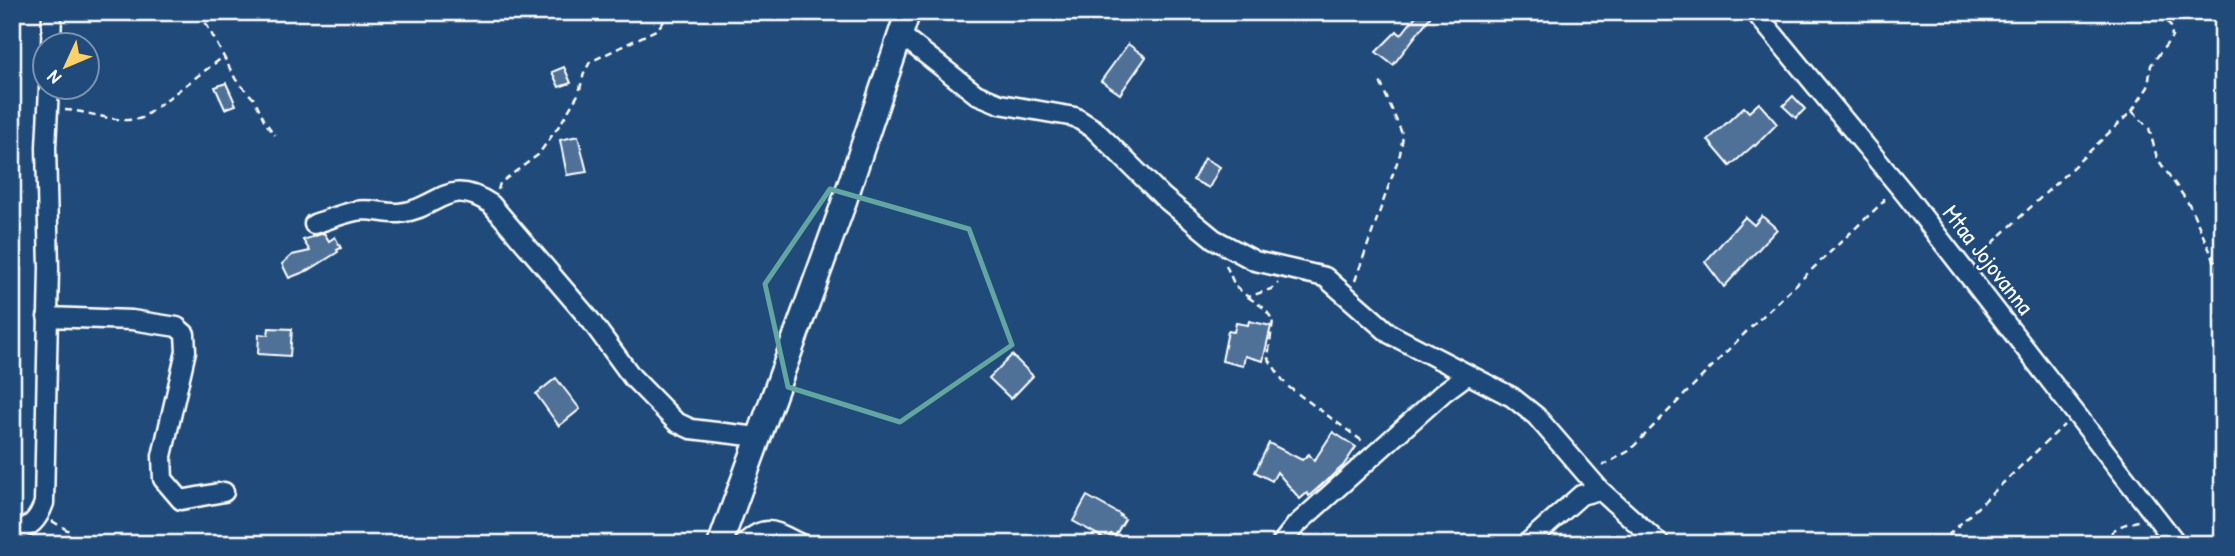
<svg xmlns="http://www.w3.org/2000/svg" width="2235" height="556" font-family="'Patrick Hand',sans-serif">
<style>
.building{fill:#507197;stroke:#fff;stroke-width:2}
.lines{fill:none;stroke-linecap:round;stroke-linejoin:round}
.minor-casing{stroke:#fff;stroke-width:23}
.major-casing{stroke:#fff;stroke-width:28}
.path{stroke:#fff;stroke-width:2.5;stroke-dasharray:7 5;stroke-linecap:butt}
.minor{stroke:#1f4a7a;stroke-width:18}
.major{stroke:#1f4a7a;stroke-width:23}
.marked{fill:none;stroke:#63a6a1;stroke-width:5;stroke-linejoin:round}
.labels{text-anchor:middle;stroke-width:5;stroke-linejoin:round;paint-order:stroke}
.street-label{font-size:24px;fill:#fff;stroke:#1f4a7a}
</style>
<rect width="100%" height="100%" fill="#1f4a7a"/>
<filter id="ink" filterUnits="userSpaceOnUse"><feTurbulence type="fractalNoise" baseFrequency=".0143" numOctaves="2"/><feDisplacementMap in="SourceGraphic" scale="14" xChannelSelector="R" yChannelSelector="G"/><feConvolveMatrix kernelMatrix="1 2 1 2 8 2 1 2 1" color-interpolation-filters="sRGB"/></filter>
<g filter="url(#ink)">
<path class="building" d="M1419,12H1434L1393,65L1376,52L1397,31L1401,35Z
M1128,44L1146,57L1120,94L1101,81Z
M564,67L571,83L559,87L552,72Z
M226,83L236,105L225,109L215,87Z
M1793,96L1805,109L1796,118L1783,106Z
M1759,103L1777,124L1755,146L1754,145L1730,166L1708,140L1744,107L1749,112Z
M578,136L587,172L567,175L560,140Z
M1204,158L1220,167L1209,188L1193,180Z
M1762,216L1777,229L1724,287L1705,262L1745,217L1754,225Z
M324,233L329,241L335,237L341,248L337,250L338,252L309,270L289,278L282,264L292,255L310,251L303,240Z
M1249,321L1271,326L1263,361L1245,356L1243,366L1222,361L1228,331L1234,332L1236,323L1248,325Z
M269,328L292,329L290,356L258,354L259,334L268,335Z
M1012,355L1033,376L1011,399L989,378Z
M556,378L580,409L559,426L536,394Z
M1333,432L1356,447L1343,466L1309,496L1307,493L1300,499L1277,472L1272,481L1255,472L1269,443L1302,460L1309,454L1314,461Z
M1087,496L1121,515L1120,516L1125,519L1115,536L1111,534L1107,540L1073,521Z"/>
<g class="lines">
<defs>
<path id="minor" d="M1755,12L1906,195L2177,544
M901,35L976,94L1000,104L1075,117L1094,129L1163,197L1214,239L1255,261L1325,277L1390,334L1512,397L1536,416L1600,490L1660,544
M51,46L52,12
M314,224C327,220 341,214 356,211C370,208 385,214 399,213C439,209 447,175 491,204L591,321L632,377L676,422L691,429L758,437
M47,317L132,320L177,327L185,334L186,351L162,456L163,479L181,500L224,492
M12,532C31,528 38,520 44,503L49,268L46,147L49,88
M744,544C767,521 776,533 801,544
M1281,544L1296,525L1444,392L1467,375
M1526,544L1581,495L1600,490"/>
<path id="major" d="M720,544L842,208L908,12"/>
</defs>
<use href="#minor" class="minor-casing"/>
<use href="#major" class="major-casing"/>
<path class="path" d="M200,12L236,80L255,100L265,122L275,135
M65,110C90,111 118,125 142,118L223,57
M2132,111L2149,128L2157,158L2189,204L2223,280
M498,190L500,183L538,155L561,123L579,93L584,73L590,62L656,30L673,12
M1975,260L2132,111L2148,87L2151,65L2172,37L2171,27L2162,12
M1226,265L1235,286L1248,297L1271,289L1278,283
M1355,281L1400,154L1403,136L1379,79
M1248,297L1264,308L1273,320L1268,358L1286,385L1365,443
M1602,466L1629,451L1746,332L1884,201V197
M52,521L74,534L80,544
M1939,544L2064,425
M2112,544L2109,537C2113,526 2127,524 2138,521"/>
<use href="#minor" class="minor"/>
<use href="#major" class="major"/>
</g>
</g>
<path class="marked" d="M830,189L969,229L1012,345L900,422L788,387L765,284Z"/>
<g class="labels">
<g class="street-label">
<text transform="translate(1988 260) rotate(52)" y="8">Mtaa Jojovanna</text>
</g>
</g>
<rect width="2235" height="556" fill="none" stroke="#1f4a7a" stroke-width="42"/>
<rect x="21" y="21" width="2193" height="514" fill="none" stroke="#fff" stroke-width="2.5" filter="url(#ink)"/>
<g transform="translate(66 66) rotate(226)"><circle r="33" fill="#1f4a7a" stroke="#7992af" stroke-width="2"/>
<path d="M0-5L12 26L0 18L-12 26Z" fill="#ffd166"/>
<text y="-10" font-size="19" font-weight="bold" text-anchor="middle" fill="#ffffff">N</text>
</g>
</svg>
